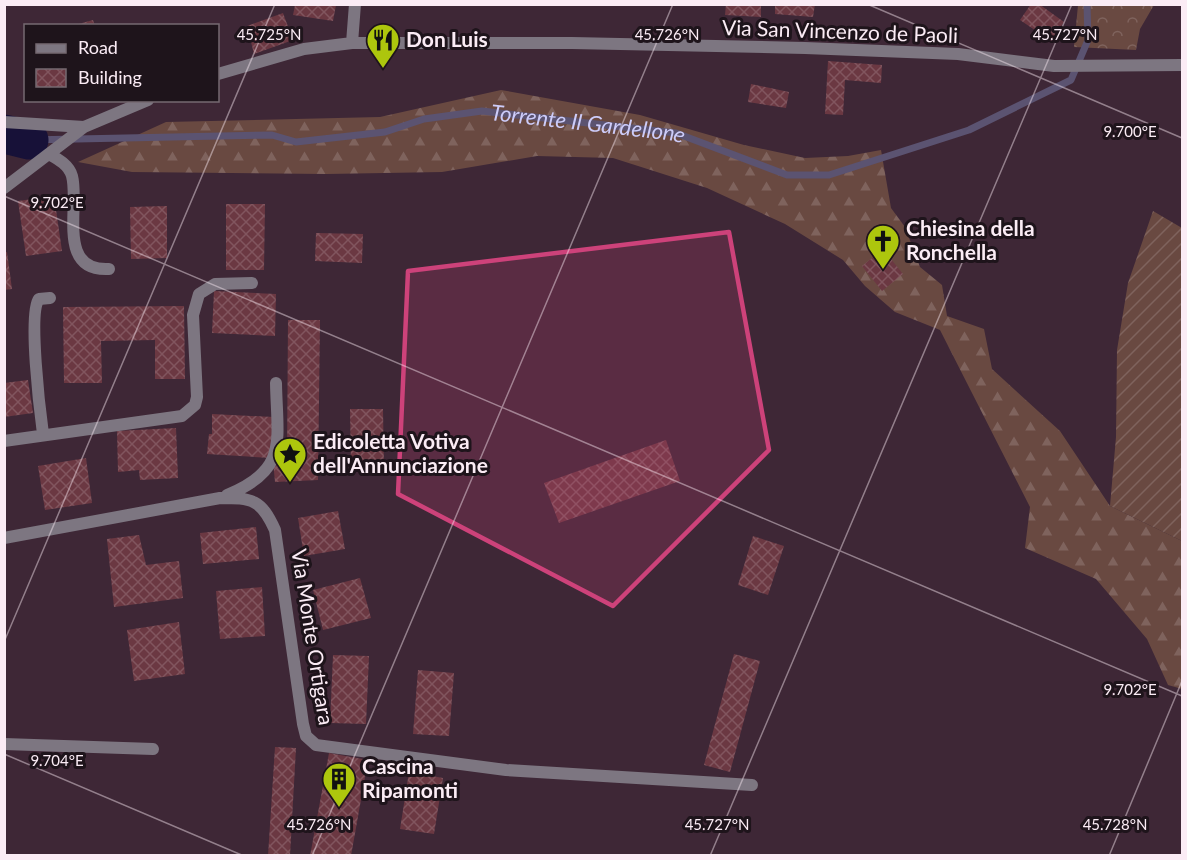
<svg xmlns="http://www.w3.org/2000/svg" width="1187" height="860" font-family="Lato,sans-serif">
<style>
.forest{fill:url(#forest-firs)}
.park{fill:url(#park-crowns)}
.garden{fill:url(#garden-furrows)}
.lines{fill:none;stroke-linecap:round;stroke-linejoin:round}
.stream{stroke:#5b5371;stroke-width:7}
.river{stroke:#171138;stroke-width:39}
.building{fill:url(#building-cross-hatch)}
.service{stroke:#7d7681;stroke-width:12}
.minor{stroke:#7d7681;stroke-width:12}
.marked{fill:#cd427a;fill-opacity:0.2;stroke:#cd427a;stroke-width:4.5;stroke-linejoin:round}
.ticks{fill:none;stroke:#fbecf5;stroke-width:1.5;stroke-opacity:0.45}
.labels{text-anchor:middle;stroke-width:6;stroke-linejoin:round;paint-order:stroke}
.street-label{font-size:21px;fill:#fbecf5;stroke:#1e141b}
.poi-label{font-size:21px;font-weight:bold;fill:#fbecf5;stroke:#1e141b;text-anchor:start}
.water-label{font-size:22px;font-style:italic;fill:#cdccf9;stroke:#1e141b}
.ticks-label{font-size:15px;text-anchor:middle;fill:#fbecf5;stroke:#1e141b;stroke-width:6;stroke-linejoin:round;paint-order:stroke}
</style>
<defs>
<pattern id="forest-firs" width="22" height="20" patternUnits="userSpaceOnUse" patternTransform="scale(1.5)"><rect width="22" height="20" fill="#694941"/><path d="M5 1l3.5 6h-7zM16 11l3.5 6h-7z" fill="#7f635d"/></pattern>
<pattern id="park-crowns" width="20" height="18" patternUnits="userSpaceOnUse" patternTransform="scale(1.5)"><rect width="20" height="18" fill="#694941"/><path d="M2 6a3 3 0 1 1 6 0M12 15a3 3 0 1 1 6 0" fill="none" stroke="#7f635d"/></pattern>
<pattern id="garden-furrows" width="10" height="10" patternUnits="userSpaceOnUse" patternTransform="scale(1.5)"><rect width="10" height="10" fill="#694941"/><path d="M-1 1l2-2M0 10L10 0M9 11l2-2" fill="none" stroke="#7f635d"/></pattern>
<pattern id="building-cross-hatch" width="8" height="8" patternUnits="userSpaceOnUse" patternTransform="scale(1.5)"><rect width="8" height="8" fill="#6b3842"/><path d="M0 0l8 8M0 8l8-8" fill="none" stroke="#81555e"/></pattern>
</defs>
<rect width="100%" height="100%" fill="#3e2736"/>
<path class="forest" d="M501,90L640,115L744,145L805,158L848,156L881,150L891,208L905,227L920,267L942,285L947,316L984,329L992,369L1060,431L1110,506L1182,541V689L1168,685L1147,639L1096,579L1025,548L1030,507L940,330L895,312L865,286L843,260L785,224L707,188L613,158L537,156L442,172L326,174L132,172L78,162L166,122L380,117Z"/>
<path class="park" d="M1078,5V4L1154,5L1140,29L1136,50L1074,47Z"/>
<path class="garden" d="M1153,211L1182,228V541L1110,506L1116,437L1117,350L1128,283Z"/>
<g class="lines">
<path class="stream" id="s1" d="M29,140L272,135L296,142L385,132L424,119L482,111L676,133L787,175H829L969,130L1071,80L1088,40L1087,4"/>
<path class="river" d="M4,134L29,140"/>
</g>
<path class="building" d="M726,4H761V17L725,15Z
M775,4H815L813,17L775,14Z
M1031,4H1039L1064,22L1051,41L1020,20Z
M295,5H336L333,21L293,15Z
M283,13L293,40L254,54L247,26Z
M93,20L95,26H75V25Z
M828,61L882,65L881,83L845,80L843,115L825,114Z
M751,84L789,92L786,108L748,102Z
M54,196L62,251L26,256L18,201Z
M226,204H265L264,270H226Z
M167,206V258L131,259L130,207Z
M316,233L363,234L362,263L315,261Z
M883,249L903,274L882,291L862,266Z
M7,252L12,289L4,290V253Z
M214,291L276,294L275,336L212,333Z
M184,306L185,379H155V340L101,341L102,383H64L63,307Z
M288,320H320L318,480L275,482L273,461H287Z
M28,380L33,413L4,417V383Z
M350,409H383L384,467L351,468Z
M212,414L274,417L270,458L207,454L209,434H212Z
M176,428L178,478L140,480L139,470L118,472L117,431Z
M666,440L680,481L559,523L544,483Z
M86,458L92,503L45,510L38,466Z
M338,511L345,549L304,556L298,518Z
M256,527L259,559L203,564L200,533Z
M139,535L146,565L179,561L183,598L114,607L107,539Z
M753,536L784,546L768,595L738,585Z
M360,578L371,618L323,630L313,590Z
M262,587L265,636L220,639L216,591Z
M179,622L185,674L134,681L127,630Z
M734,654L760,661L730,772L704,765Z
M333,655L369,656L366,724L330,723Z
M418,670L454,673L449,736L413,734Z
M275,747L296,748L290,856H268Z
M329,753L368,760L351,856H310Z
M409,772L443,778L434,834L400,829Z"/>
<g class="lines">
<path class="service" d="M4,744L153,749"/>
<path class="minor" d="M352,43L355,4
M218,74L304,49L352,43H572L805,48L958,54L1054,66L1182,65
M4,122L84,127
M49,154C58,159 69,165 72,176C80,206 56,272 109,269
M4,188L84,127L148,100
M43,434C40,412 28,312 39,299L50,298
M4,441L182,416L195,405L197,397L193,315L199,294L215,284L252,283
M227,495C289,470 277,441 276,383
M4,538L220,498C252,498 261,499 275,530L303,724L306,736L316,745L506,770L752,785"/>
</g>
<path class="marked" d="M729,232L769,450L613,606L398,494L408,271Z"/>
<path class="ticks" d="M867,4L1182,138M4,196L1182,696M4,642L275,4M4,754L244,856M312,856L673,4M710,856L1072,4M1109,856L1182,681"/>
<defs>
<symbol id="restaurant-pin" viewBox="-11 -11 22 30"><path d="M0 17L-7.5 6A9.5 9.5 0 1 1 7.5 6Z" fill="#adc60d" stroke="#1e141b"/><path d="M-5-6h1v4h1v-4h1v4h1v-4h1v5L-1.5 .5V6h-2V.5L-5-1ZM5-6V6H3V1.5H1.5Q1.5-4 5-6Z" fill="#111"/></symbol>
<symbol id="church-pin" viewBox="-11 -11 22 30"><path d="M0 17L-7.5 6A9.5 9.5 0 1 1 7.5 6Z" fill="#adc60d" stroke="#1e141b"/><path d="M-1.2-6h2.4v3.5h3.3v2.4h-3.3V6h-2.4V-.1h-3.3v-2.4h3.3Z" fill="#111"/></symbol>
<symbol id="sight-pin" viewBox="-11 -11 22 30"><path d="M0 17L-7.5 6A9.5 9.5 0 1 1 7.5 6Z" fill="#adc60d" stroke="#1e141b"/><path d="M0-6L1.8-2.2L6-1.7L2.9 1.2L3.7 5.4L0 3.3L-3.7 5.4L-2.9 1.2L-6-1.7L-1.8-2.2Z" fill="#111"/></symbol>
<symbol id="building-pin" viewBox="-11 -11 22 30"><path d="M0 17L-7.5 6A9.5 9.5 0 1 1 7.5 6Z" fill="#adc60d" stroke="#1e141b"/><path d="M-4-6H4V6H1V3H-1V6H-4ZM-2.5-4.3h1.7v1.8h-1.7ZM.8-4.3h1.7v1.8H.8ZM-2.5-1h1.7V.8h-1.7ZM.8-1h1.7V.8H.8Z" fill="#111"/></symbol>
</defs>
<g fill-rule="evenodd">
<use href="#restaurant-pin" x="364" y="21" width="38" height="52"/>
<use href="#church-pin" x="864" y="222" width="38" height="52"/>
<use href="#sight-pin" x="271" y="435" width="38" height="52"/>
<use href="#building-pin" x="320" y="760" width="38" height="52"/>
</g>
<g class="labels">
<g class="street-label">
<text transform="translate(840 32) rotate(2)" y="7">Via San Vincenzo de Paoli</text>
<text transform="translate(312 637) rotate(81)" y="7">Via Monte Ortigara</text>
</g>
<g class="poi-label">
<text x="406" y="47">Don Luis</text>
<text x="906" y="236">Chiesina della<tspan x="906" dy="24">Ronchella</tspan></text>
<text x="313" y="449">Edicoletta Votiva<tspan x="313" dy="24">dell'Annunciazione</tspan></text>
<text x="362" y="774">Cascina<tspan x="362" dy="24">Ripamonti</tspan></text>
</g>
<g class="water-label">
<text dy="8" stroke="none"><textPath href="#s1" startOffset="564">Torrente Il Gardellone</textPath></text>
</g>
</g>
<g class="ticks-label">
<text x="269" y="40">45.725°N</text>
<text x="667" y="40">45.726°N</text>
<text x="1065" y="40">45.727°N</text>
<text x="1130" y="137">9.700°E</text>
<text x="57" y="208">9.702°E</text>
<text x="1130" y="695">9.702°E</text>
<text x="57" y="766">9.704°E</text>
<text x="319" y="830">45.726°N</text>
<text x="717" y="830">45.727°N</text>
<text x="1115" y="830">45.728°N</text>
</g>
<rect width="1187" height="860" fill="none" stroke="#fbecf5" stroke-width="12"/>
<rect x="24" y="24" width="195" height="78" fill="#1e141b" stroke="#766a72" stroke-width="1.5"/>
<rect x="36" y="44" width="30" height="9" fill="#7d7681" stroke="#766a72" stroke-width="1.5"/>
<text x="78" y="54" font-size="18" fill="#fbecf5">Road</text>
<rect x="36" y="69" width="30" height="18" fill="url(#building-cross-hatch)" stroke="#766a72" stroke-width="1.5"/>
<text x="78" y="84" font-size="18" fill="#fbecf5">Building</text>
</svg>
